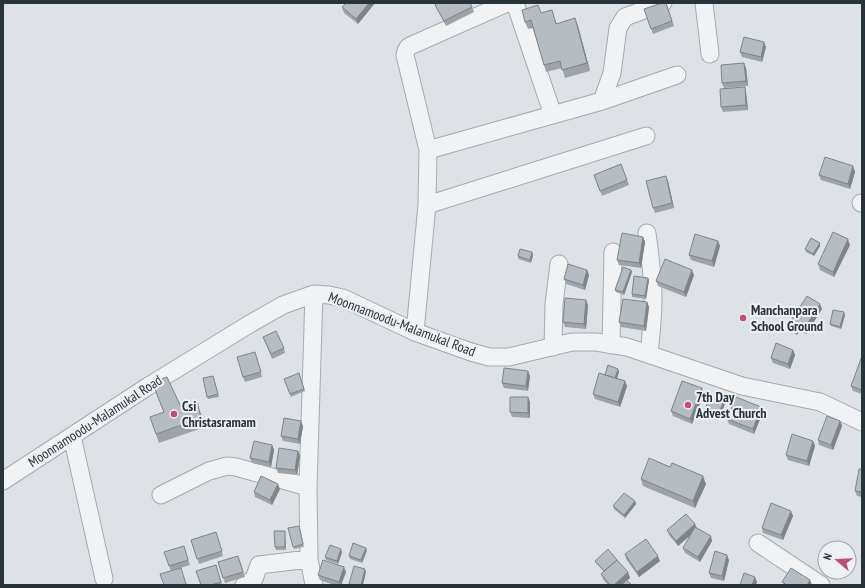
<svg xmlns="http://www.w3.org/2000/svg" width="865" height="588" font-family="'PT Sans Narrow',sans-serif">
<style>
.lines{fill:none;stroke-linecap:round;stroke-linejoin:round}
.street-casing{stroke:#a4aaaf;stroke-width:19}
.street{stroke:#f0f2f4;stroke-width:17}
.wall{fill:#9da3a7}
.shaded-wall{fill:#7f8488}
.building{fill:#b6bdc2;stroke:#7f8488}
.poi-dot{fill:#bd5076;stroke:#edf1f3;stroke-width:1.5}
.labels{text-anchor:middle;stroke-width:4;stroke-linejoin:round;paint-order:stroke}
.poi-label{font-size:14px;font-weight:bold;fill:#29333a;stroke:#edf1f3;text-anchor:start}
.street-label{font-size:14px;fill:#29333a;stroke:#edf1f3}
</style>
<rect width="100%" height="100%" fill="#dee2e6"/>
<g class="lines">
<defs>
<path id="street" d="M515,3L553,115
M704,3L710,54
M602,101L677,75
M428,150L602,101L612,73L618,28L625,17L663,3
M861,203H862
M427,205L646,136
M647,233C650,255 653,276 653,298C653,317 651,336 649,354
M314,294L308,487L309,559L314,585
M415,332L427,205L428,150L405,55C406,51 406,48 410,46L507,3
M611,345L613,252
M553,347L554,304L559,264
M72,436L104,579
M3,481L147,387L248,325L283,305L314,294L329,295L343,298L415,332L471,352L489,357H509L572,342H596L627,347L742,386L820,402L862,422
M161,495L209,471L227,466L236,467L308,487
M758,543L821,585
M244,585L254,579L259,565L309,559"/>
</defs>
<use href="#street" class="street-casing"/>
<use href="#street" class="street"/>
</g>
<path class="wall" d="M346,3H375L358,24L344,13L342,7Z
M666,3L674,26L653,34L644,9Z
M435,5L472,7L474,12L446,26Z
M552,10L556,23L578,26L590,71L565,78L562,68L546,72L544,65L533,28L528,29L525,22L541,13Z
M766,47L762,62L742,57L740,52Z
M744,63L746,68L748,86L724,88L722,83Z
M745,87L746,92L748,110L723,112L721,107Z
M621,164L629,185L602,196L594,175Z
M853,166L855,172L850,189L821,180L819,175Z
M668,181L674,208L655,213L653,208Z
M643,237L645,242L641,268L619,265L617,260Z
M718,241L720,246L714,267L691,260L689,255Z
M820,243V246L814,256L806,252L805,249Z
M850,245L834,277L820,270L818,264Z
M532,252L533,255L531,263L518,259V256Z
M587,270L589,275L585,290L566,284L564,279Z
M631,270L632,272L624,295L616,292L615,290Z
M694,275L686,297L658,286L656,281Z
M649,280L646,299L632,297V294Z
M647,302L649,307L646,331L621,327L619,322Z
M588,305L586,329L565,327L563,322Z
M822,309L806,334L800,330L797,335L789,330L788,325Z
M845,315L841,329L831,326L830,324Z
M263,337L284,348L285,353L272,359Z
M793,350L795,355L790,369L773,363L771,358Z
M862,356V394L853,391L851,386Z
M257,357L262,377L245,382L243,377Z
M618,369L619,372L617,378L625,381L627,386L620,407L595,399L593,394Z
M528,371L530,376L528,391L504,388L502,383Z
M299,373L305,391L291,397L284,379Z
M214,378L219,397L208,399L207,397Z
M152,382L181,407L200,411L205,427L159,443L150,417L164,412Z
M704,393L692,424L673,416L671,411Z
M530,402V418L512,417L510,412Z
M725,404L719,418L706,412L705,409Z
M763,412L754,434L729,424L727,419Z
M840,421L842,426L833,450L819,445L818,440Z
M303,426L300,444L283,441L281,436Z
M813,441L815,446L809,466L788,460L786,455Z
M272,445L274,450L271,467L252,463L250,458Z
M298,451L300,456L297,475L278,473L276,468Z
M670,467L706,484L695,508L643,486L641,479Z
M862,469V497L857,496L855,491Z
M280,489L272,505L255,497L254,492Z
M635,501L636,504L625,518L614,509L613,506Z
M793,516L783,540L763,533L762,528Z
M695,524L696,527L712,541L700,562L685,553L683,548L691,535L678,546L669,535L667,530Z
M300,528L304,547L294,549L293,547Z
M285,531V533L286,550H276L275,547Z
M216,532L223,556L199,564L191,540Z
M184,546L190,565L171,571L164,552Z
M367,550L362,563L350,559L349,556Z
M342,552L338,564L326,560L325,557Z
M625,554L660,561L639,577L626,559Z
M729,560L724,581L711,578L709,573Z
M240,561L245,577L225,583L218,562Z
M595,561L628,572L630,578L622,585H608L603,579L601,574L604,571L596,563Z
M216,565L222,585H201Z
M346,572L341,585H334L320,580L318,575Z"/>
<path class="shaded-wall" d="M369,3H375L358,24L356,19Z
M575,18L578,26L590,71L587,63Z
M764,42L766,47L762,62L761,57Z
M744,63L746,68L748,86L746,81Z
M745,87L746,92L748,110L746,105Z
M853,166L855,172L850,189L848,184Z
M666,176L668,181L674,208L672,203Z
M643,237L645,242L641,268L639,263Z
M848,239L850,245L834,277L833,272Z
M718,241L720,246L714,267L712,261Z
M820,243V246L814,256L813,254Z
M532,252L533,255L531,263L530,260Z
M587,270L589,275L585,290L583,285Z
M631,270L632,272L624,295L623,292Z
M692,270L694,275L686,297L684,292Z
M648,278L649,280L646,299L645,296Z
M586,300L588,305L586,329L584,324Z
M647,302L649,307L646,331L644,326Z
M820,304L822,309L806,334L804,329Z
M844,312L845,315L841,329L840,327Z
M798,325L800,330L797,335L795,330Z
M793,350L795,355L790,369L788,364Z
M618,369L619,372L616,381L615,379Z
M528,371L530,376L528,391L526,386Z
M625,381L627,386L620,407L618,402Z
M702,388L704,393L692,424L690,419Z
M528,397L530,402V418L528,413Z
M724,401L725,404L719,418L718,415Z
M761,407L763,412L754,434L753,429Z
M301,421L303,426L300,444L298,439Z
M840,421L842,426L833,450L831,445Z
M813,441L815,446L809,466L807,461Z
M272,445L274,450L271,467L269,462Z
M298,451L300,456L297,475L295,470Z
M703,476L706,484L695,508L693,501Z
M278,484L280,489L272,505L270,500Z
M635,501L636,504L625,518L624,515Z
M791,511L793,516L783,540L781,535Z
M695,524L697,529L678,546L676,541Z
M285,531V533L286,550L285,547Z
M711,536L712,541L700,562L698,557Z
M366,548L367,550L362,563L361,560Z
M341,549L342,552L338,564L337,561Z
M727,555L729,560L724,581L722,576Z
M658,556L660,561L639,577L637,572Z
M344,567L346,572L341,585H340L339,582Z
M365,569L366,572L363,585H361Z
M628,572L630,578L622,585H614Z
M755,577L757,582L756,585H752Z
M810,580L812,585H807Z"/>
<path class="building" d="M346,3H369L356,19L342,7Z
M438,3H470L472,7L444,21L435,5Z
M662,3H666L672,21L651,29L644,9Z
M538,5L541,13L552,10L556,24L575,18L587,63L562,70L560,61L544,65L531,20L525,22L522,10Z
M744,37L764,42L761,57L740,52Z
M744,63L746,81L722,83L721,65Z
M745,87L746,105L721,107L720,89Z
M825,157L853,166L848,184L819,175Z
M621,164L627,180L600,191L594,175Z
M666,176L672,203L653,208L646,181Z
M833,232L848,239L833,272L818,264Z
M622,233L643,237L639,263L617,260Z
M695,234L718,241L712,261L689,255Z
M811,238L820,243L813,254L805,249Z
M520,249L532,252L530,260L518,256Z
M665,259L692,270L684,292L656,281Z
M568,264L587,270L583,285L564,279Z
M623,267L631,270L623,292L615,290Z
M634,276L648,278L645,296L632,294Z
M807,296L820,304L804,329L798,325L795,330L788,325Z
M565,298L586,300L584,324L563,322Z
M623,299L647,302L644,326L619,322Z
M833,310L844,312L840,327L830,324Z
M276,331L284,348L271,354L263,337Z
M776,343L793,350L788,364L771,358Z
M255,352L261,372L243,377L237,357Z
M862,356V390L851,386Z
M608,365L618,369L615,378L605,375Z
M504,368L528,371L526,386L502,383Z
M299,373L304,389L290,394L284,379Z
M599,373L625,381L618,402L593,394Z
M213,376L218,394L207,397L203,378Z
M167,377L181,407L197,401L201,418L156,434L150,417L164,412L152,382Z
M682,381L702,388L690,419L671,411Z
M711,395L724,401L718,415L705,409Z
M510,397H528V413L510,412Z
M736,397L761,407L753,429L727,419Z
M827,416L840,421L831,445L818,440Z
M284,418L301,421L298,439L281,436Z
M792,434L813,441L807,461L786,455Z
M254,441L272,445L269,462L250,458Z
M279,448L298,451L295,470L276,468Z
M649,458L670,467L672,463L703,476L693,501L641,479Z
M859,469H862V492L855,491Z
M261,476L278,484L270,500L254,492Z
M624,493L635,501L624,515L613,506Z
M771,503L791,511L781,535L762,528Z
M686,514L695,524L676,541L667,530Z
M299,526L303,544L293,547L288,528Z
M695,527L711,536L698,557L683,548Z
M274,531H285V547H275Z
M216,532L222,551L197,559L191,540Z
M646,539L658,556L637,572L625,554Z
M353,543L366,548L361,560L349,556Z
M330,545L341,549L337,561L325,557Z
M184,546L188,560L169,566L164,552Z
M608,549L617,560L604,571L595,561Z
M715,551L727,555L722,576L709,573Z
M238,556L243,572L223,578L218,562Z
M323,560L344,567L339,582L318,575Z
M617,560L628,572L614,585H610L601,574Z
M216,565L221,582L211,585H201L196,571Z
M354,566L365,569L361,585H355L349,584Z
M181,568L186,584L184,585H164L160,574Z
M791,568L810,580L807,585H787L782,582Z
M744,573L755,577L752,585H740Z
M626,580L632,585H622Z"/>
<g class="poi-dot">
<circle cx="743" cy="318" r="4"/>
<circle cx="688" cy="405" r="4"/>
<circle cx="174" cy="414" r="4"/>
</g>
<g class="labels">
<g class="poi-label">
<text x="751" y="315">Manchanpara<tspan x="751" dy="16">School Ground</tspan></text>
<text x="696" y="402">7th Day<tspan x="696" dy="16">Advest Church</tspan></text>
<text x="182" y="411">Csi<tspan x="182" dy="16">Christasramam</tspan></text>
</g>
<g class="street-label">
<text transform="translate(402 324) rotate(21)" y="5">Moonnamoodu-Malamukal Road</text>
<text transform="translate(95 421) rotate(-33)" y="5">Moonnamoodu-Malamukal Road</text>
</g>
</g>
<rect width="865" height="588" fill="none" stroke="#29333a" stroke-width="8"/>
<g transform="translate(837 560) rotate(289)"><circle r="19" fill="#edf1f3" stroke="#9fa5a9"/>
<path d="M0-3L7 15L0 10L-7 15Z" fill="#bd5076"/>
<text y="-6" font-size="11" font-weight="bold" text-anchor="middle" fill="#29333a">N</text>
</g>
</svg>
